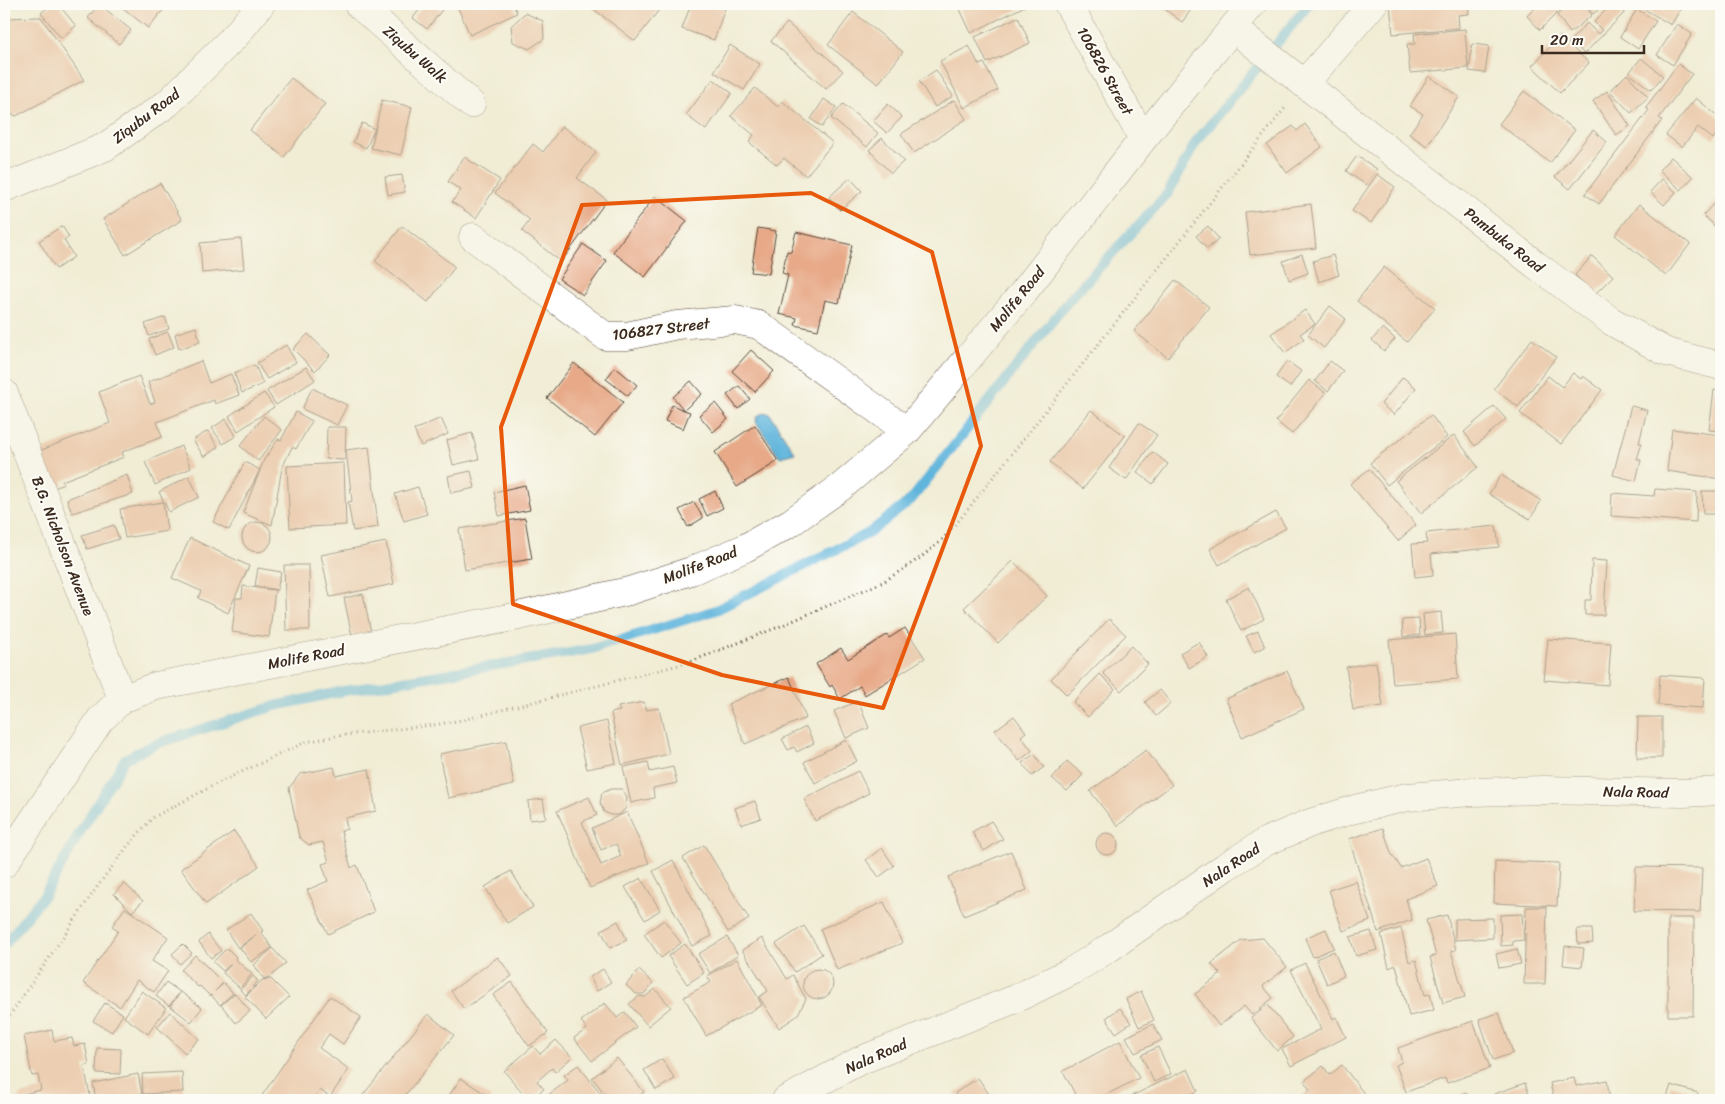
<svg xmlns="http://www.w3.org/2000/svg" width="1725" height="1104" font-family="Sriracha,sans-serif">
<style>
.water{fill:#60b5dc;stroke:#4e707d}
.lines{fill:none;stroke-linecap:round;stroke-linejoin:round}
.stream{stroke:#60b5dc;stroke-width:10}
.building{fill:#e7a987}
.minor-casing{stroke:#56473a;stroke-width:29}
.path{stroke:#56473a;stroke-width:3;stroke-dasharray:1 4;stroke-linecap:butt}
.minor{stroke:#fff;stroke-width:28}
.marked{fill:none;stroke:#e8590c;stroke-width:4;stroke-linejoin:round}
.labels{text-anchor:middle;stroke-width:4;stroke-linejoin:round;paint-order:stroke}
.street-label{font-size:15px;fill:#3b2a1e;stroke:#fdfcf7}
</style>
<rect width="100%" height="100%" fill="#fdfcf7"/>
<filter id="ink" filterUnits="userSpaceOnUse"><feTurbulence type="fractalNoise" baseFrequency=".02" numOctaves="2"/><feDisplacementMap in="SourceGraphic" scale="10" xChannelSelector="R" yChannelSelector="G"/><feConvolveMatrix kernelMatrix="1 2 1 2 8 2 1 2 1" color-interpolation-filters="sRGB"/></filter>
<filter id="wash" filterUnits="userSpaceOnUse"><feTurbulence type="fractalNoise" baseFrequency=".0096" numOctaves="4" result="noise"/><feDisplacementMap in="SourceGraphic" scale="20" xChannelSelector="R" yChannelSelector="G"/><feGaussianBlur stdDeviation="1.12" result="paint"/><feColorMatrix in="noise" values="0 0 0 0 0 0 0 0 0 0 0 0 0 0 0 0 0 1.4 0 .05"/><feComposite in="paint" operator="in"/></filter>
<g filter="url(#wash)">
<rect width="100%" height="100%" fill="#f1edd6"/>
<path class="water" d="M765,412L770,414L795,453L780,457L756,422L757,417Z"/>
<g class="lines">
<path class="stream" d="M4,945L45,894L83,827L125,759L155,744L275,706L344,691L592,649L716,610L869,533L911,500L1069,300L1168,193L1196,142L1309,4"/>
</g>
<g id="blocks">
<path class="building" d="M52,4H58L76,26L61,38L41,13Z
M99,4L131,30L119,44L88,18Z
M118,4H168L148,28Z
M424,4H435L442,10L427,29L413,18Z
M462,4H513L517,13L470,35L457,6Z
M587,4H659L662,6L635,41Z
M691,4H714L725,8L714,40L682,29Z
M965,4H1026L1027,5L971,33L959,7Z
M1158,4H1189L1193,7L1182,22Z
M1399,4H1468L1469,14L1458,15L1459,28L1393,34L1390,5Z
M1539,4H1562L1564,6L1540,30L1527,16Z
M1570,4H1583L1592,15L1570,33L1557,15Z
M1585,4H1606L1593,14Z
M1612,4H1624L1629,8L1584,54L1571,40L1587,23L1598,34L1602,30L1594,22Z
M1643,4H1674L1681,8L1671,25L1641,7Z
M1637,9L1656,21L1638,49L1620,37Z
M853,12L903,52L878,84L828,45Z
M525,13L543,21L544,39L529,49L513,42L511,26Z
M41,17L84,80L16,116L4,111V18Z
M1018,17L1030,43L987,63L975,37Z
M787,23L843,71L826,89L771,41Z
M1677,24L1692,34L1673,65L1657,55Z
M1465,29L1468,68L1410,73L1407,44H1415L1414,34Z
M1560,36L1589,63L1560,93L1532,66Z
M1472,44L1489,46L1485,73L1469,71Z
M730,45L760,64L744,90L714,72Z
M969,46L979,65L984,63L998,90L964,108L940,61Z
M1641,58L1663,76L1651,90L1629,73Z
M1678,64L1692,74L1659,118L1662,120L1599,204L1585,194L1649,110L1646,107Z
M936,70L953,96L935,107L919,81Z
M1627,74L1648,97L1631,113L1610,91Z
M1429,76L1459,97L1427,146L1409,134L1423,114L1410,106Z
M291,78L325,104L284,157L250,130Z
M713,79L732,93L706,130L686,115Z
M755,88L778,107L782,101L833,143L806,176L784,158L777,165L749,142L754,135L731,116Z
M1524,91L1575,130L1550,163L1499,124Z
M1607,91L1630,126L1616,135L1593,101Z
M1696,98L1721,119V128L1713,139L1698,127L1682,147L1666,135Z
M824,99L836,107L822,127L811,119Z
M382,100L412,107L401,155L371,148Z
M954,100L966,119L914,153L901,134Z
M843,104L878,133L867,147L831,118Z
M888,104L902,117L887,133L873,121Z
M362,123L375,129L366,148L353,142Z
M1305,124L1322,147L1287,173L1267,145L1293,126L1297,131Z
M562,126L596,152L577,178L607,200L561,262L522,231L530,220L495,193L533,144L543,152Z
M1593,130L1607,142L1570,189L1555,177Z
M882,138L904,161L891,173L869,150Z
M1357,156L1377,169L1366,185L1346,171Z
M464,157L500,180L476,218L452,202L461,190L448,182Z
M1671,157L1693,177L1681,190L1659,170Z
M1377,174L1395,187L1371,223L1352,211Z
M402,175L405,192L388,195L385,177Z
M850,178L862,191L840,210L829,197Z
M1662,179L1676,192L1664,205L1650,192Z
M160,183L182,220L125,255L103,219Z
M655,196L687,221L645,277L613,252Z
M1721,196V232L1703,215Z
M1311,204L1316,248L1250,255L1245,212Z
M1639,204L1690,244L1666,276L1615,235Z
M62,226L69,237L64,240L74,257L56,269L39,241Z
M402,226L455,267L428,302L375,261Z
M1208,226L1219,239L1207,249L1196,236Z
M758,228L776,231L769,274L751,272Z
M796,232L852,245L839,303L825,300L818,330L795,325L797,318L779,314L788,275L782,273L787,251L791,252Z
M241,239L244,269L202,273L200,243Z
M583,244L607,261L583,295L559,279Z
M1302,254L1308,273L1289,280L1283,261Z
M1333,255L1339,275L1319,282L1313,261Z
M1592,256L1613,276L1595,294L1575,275Z
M1384,267L1435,308L1407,342L1357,301Z
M1175,280L1209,307L1168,358L1134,331Z
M1330,306L1346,319L1324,348L1308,335Z
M1305,310L1315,324L1300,334L1304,339L1285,353L1271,334Z
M165,317L169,329L149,336L145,324Z
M196,327L200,342L179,349L175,334Z
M1383,328L1395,339L1384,351L1372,340Z
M168,332L174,347L155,355L149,339Z
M308,334L330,355L315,371L293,349Z
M1532,339L1556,357L1518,407L1494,389Z
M286,345L296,362L267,379L257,363Z
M751,350L774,371L755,392L732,371Z
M201,361L209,383L231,374L239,395L215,404L214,400L157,422L162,437L122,452L124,457L62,481L63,484L48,491L34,453L110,423L99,392L139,376L150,404L155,402L148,382Z
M1287,361L1301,371L1290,387L1276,377Z
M1330,361L1343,371L1328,391L1315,381Z
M574,363L623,402L595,437L547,398Z
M255,365L263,384L242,393L234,373Z
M306,367L315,380L276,405L267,391Z
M615,367L637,385L628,396L606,379Z
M1573,373L1581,379L1583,376L1602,390L1561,444L1520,413L1548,376L1562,387Z
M1403,377L1416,388L1394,415L1381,404Z
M1309,380L1326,393L1292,434L1276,421Z
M691,381L702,394L684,410L690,412L683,429L665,421L672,405L684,410L673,397Z
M739,386L750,399L738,409L727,395Z
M312,388L347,405L337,425L302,409Z
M1714,390L1721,391V431L1709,430Z
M264,393L274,407L238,431L229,416Z
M715,403L728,419L713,432L699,415Z
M1494,406L1506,419L1475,446L1464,432Z
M1631,406L1647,410L1639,443H1642L1637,459L1641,460L1636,481L1613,475Z
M1091,410L1125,436L1083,489L1050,462Z
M296,412L312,421L296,449L292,447L282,468L272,525L243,513L264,460L278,439L281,440Z
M1431,415L1447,437L1387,485L1370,463Z
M264,416L282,430L258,461L240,446Z
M441,418L448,434L421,446L414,430Z
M226,419L236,436L223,444L212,428Z
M1139,423L1157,435L1126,480L1109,468Z
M755,425L778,461L737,487L715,452Z
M327,427H346L345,460L326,459Z
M1672,429L1721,435V479L1667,471Z
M208,431L218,447L204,457L193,440Z
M472,433L479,459L453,465L447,440Z
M1454,435L1478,467L1421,513L1396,481Z
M181,446L191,468L155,485L145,462Z
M369,447L378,527L353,531L348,502L352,501L346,450Z
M1153,452L1168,464L1153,484L1137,472Z
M245,462L260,470L229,530L213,522Z
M344,463L346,525L290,528L287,466Z
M1369,469L1416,525L1398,541L1350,484Z
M471,471L475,488L451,493L448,476Z
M127,475L133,494L72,513L67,499Z
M1501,475L1541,501L1530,519L1489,494Z
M189,476L199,497L169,512L159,492Z
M525,485L530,510L499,516L494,492Z
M418,487L427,514L404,521L395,494Z
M1655,489L1697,492L1696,522L1611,516L1612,493L1654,496Z
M715,491L723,508L707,516L699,499Z
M1702,491H1721V514H1703Z
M163,502L167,531L125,538L120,509Z
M694,502L703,518L688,527L679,510Z
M1276,512L1286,528L1219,565L1210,549Z
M525,518L532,559L465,570L459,529Z
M242 537a15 15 0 1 1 30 0a15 15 0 1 1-30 0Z
M114,525L119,539L87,549L82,535Z
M1496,526L1499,547L1431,554L1433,575L1415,577L1412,544L1427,543L1426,533Z
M190,538L249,566L228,613L198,598L201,591L172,578Z
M386,542L394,584L330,597L321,555Z
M1592,560L1607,561L1604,615H1585V600H1591Z
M1013,561L1047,596L998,643L964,608Z
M284,565H309L310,630H286Z
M258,568L281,572L277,590L255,586Z
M243,586L275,590L269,637L232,632L236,598H242Z
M1249,587L1264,619L1241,631L1226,599Z
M363,594L371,632L352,636L344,598Z
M1441,612L1443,633L1425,635L1423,614Z
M1109,619L1126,635L1067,695L1051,679Z
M1419,619L1420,635L1403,637L1402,620Z
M905,628L925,658L865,695L860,686L840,699L832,685L830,687L816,664L841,648L848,659L887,635L889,638Z
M1258,631L1265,647L1254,652L1246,636Z
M1455,634L1458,679L1393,684L1389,640Z
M1548,639L1611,643L1608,685L1544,680Z
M1199,642L1208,657L1189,668L1180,653Z
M1131,646L1148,664L1121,691L1103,673Z
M1376,662L1383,706L1353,710L1346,667Z
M1287,671L1304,709L1242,737L1226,699Z
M1100,674L1115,689L1088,717L1073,702Z
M1660,675L1705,678L1703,708L1658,705Z
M789,677L806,718L745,744L728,704Z
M1160,690L1171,703L1156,716L1145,702Z
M858,701L869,728L846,738L834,711Z
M644,702L646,710L659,708L669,754L622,765L611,713L620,711L618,707Z
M1014,716L1026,732L1021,736L1032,751L1019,761L995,730Z
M1638,717H1662V758H1637Z
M607,721L616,763L587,769L577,728Z
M806,727L814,743L797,752L794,747L788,750L782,739Z
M846,740L857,761L815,783L804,762Z
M506,741L514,785L448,798L439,754Z
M1146,750L1172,785L1117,826L1090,791Z
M1034,754L1044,767L1032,776L1022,763Z
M1067,761L1083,775L1067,791L1052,778Z
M648,762L650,772L673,767L677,783L653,788L654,798L631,803L623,767Z
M334,767L336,776L369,769L376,811L345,818L347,829L341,831L351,868L357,865L374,912L328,934L307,890L328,881L322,864L329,862L323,842L309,845L299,837L289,788L300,774Z
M858,771L869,793L815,821L804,799Z
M611,789H622L627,797L626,808L619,815H611L604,812L600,803L602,793Z
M589,797L597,815L582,822L601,865L621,856L616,844L601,850L592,828L627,812L649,863L590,888L557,811Z
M543,799L546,818L530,820L528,801Z
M755,801L761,818L741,825L735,808Z
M991,821L1003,839L984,851L972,832Z
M1383,828L1391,853L1401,868L1426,858L1438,886L1406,899L1412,920L1378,932L1349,839Z
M234,831L259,866L206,904L181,869Z
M1096 844a11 11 0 1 1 22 0a11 11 0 1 1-22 0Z
M704,845L749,919L728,932L683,858Z
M882,848L894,866L879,877L866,860Z
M1011,851L1027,890L964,916L948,877Z
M673,860L712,936L692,946L653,871Z
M1495,861L1559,863L1557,906L1494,903Z
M1636,867L1702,868L1700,912L1634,911Z
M511,871L533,907L507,923L485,887Z
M641,878L660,910L645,920L625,887Z
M1356,881L1370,921L1343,931L1329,890Z
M124,883L143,901L132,912L114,894Z
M884,902L902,943L837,970L820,929Z
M1526,907H1547L1545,984H1524Z
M125,908L168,937L152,961L168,971L154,992L137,980L120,1007L83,983L118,931L112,926Z
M251,913L263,931L261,932L272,948L251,962L240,948L256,935L238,948L226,930Z
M1522,914L1524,940L1513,941V945L1501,946L1500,915Z
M1447,915L1456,950L1451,951L1465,997L1443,1003L1430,957L1436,956L1426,920Z
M1493,918V938L1455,940V919Z
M1668,918H1694L1693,1016H1668Z
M664,920L681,943L661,958L644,934Z
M618,921L627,940L610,948L601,930Z
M804,926L822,954L795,972L776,944Z
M1401,928L1409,962L1416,960L1425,995L1430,994L1434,1010L1409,1016L1396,965L1389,968L1381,934Z
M1326,929L1334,948L1313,957L1305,938Z
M1577,929H1592L1593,943L1578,944Z
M1371,931L1377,950L1356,956L1350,937Z
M208,934L221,951L211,958L199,942Z
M727,937L738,955L710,973L698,954Z
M762,938L787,979L793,975L806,999L797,1016L779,1028L759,997L768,991L742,950Z
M1263,938L1287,967L1263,986L1273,998L1252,1015L1244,1006L1219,1026L1195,994L1221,974L1211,964L1241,940Z
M183,944L192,953L180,964L172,954Z
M685,944L704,973L687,984L668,956Z
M1565,946L1584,948L1582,967L1563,965Z
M227,948L236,957L235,959L252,974L240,988L223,973L231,964L223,971L213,962Z
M272,948L286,963L270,977L264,979L254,965Z
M1517,949L1521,964L1499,968L1496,954Z
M1334,951L1344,976L1327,984L1316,959Z
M195,955L223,983L215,991L224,983L233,993L220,1005L211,995L210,996L200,986L198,987L181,970Z
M498,957L512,976L464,1009L451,991Z
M737,959L762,1005L706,1036L684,997L711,982L707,976Z
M1305,963L1333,1019L1336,1017L1346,1037L1291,1066L1282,1049L1321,1029L1291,970Z
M603,969L611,982L597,991L590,977Z
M803 984a15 15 0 1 1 30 0a15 15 0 1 1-30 0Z
M639,970L653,983L644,994H636L626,985Z
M253,976L258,981L246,995L240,990Z
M271,979L289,997L266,1019L245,997L262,980Z
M166,982L180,992L169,1006L156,996Z
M512,982L548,1033L529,1046L493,995Z
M655,989L671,1007L648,1026L629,1004L639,996L645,997Z
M142,991L166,1008L148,1034L124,1017Z
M1141,991L1154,1020L1139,1027L1126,999Z
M181,992L202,1008L191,1022L170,1006Z
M235,993L250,1011L236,1023L221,1005Z
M330,996L361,1017L343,1044L329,1034L319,1048L349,1069L330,1097L320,1090L313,1100H265L261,1097Z
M105,1003L123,1014L112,1032L93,1021Z
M605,1003L617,1018L625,1012L636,1027L592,1061L574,1038L587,1029L581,1021Z
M1268,1005L1293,1037L1277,1051L1251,1018Z
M1120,1008L1131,1023L1116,1033L1106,1018Z
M170,1012L199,1039L185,1053L157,1027Z
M1499,1013L1513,1053L1493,1060L1479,1019Z
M428,1014L454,1035L401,1100H359Z
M1473,1021L1490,1068L1447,1083L1445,1078L1406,1092L1396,1065L1402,1062L1398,1048Z
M1153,1024L1162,1040L1135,1053L1126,1037Z
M52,1030L54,1041L72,1038L74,1046L85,1044L89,1065L84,1066L91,1100H20L19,1095L41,1090L38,1075L32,1076L24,1036Z
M556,1040L572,1057L555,1072L552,1068L537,1081L544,1089L529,1100L504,1071L533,1046L540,1054Z
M1120,1041L1139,1078L1096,1100H1078L1063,1071Z
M1158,1047L1171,1074L1154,1082L1141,1055Z
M97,1048L121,1049L120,1074L96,1073Z
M617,1058L644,1092L634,1100H610L592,1078Z
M662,1059L675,1079L656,1090L644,1070Z
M578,1065L606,1100H542L568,1080L564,1075Z
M1342,1065L1369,1100H1300L1299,1098L1310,1090L1304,1081L1323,1066L1330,1075Z
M1188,1069L1198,1091L1178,1100H1123Z
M182,1072L183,1092L143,1094L142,1074Z
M138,1074L143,1098L133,1100H96L93,1083Z
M461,1078L491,1098L490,1100H446Z
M978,1078L993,1100H960L955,1093Z
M1574,1078L1576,1086L1607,1080L1610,1100H1554L1550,1083Z
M1525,1083L1531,1100H1496L1494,1094Z
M1671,1085L1698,1093L1697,1100H1666Z
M1466,1092L1471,1100H1451Z"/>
</g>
</g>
<g filter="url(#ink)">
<use href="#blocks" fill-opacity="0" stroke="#56473a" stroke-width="1"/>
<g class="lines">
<defs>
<path id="minor" d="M358,4L471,104
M1068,4L1143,139
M1233,28L1536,265L1611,321L1666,352L1721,366
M1304,84L1373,4
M4,188L105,147L168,103L236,35L261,4
M473,237L605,336H627L677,325L735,320L759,325L907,431
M4,393L122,699
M4,864L100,720L122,699L156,686L514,617L629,591L691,571L745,548L790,523L841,487L907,431L1022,294L1143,139L1252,4
M786,1100L859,1061L1015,999L1072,971L1109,948L1225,867L1267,841L1313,822L1355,809L1407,797L1472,792L1544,790L1683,793L1721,791"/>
</defs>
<use href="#minor" class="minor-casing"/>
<path class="path" d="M4,1024L97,887L127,847L152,818L218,783L306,742L336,736L434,725L462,720L687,663L776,628L883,582L903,569L920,558L941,541L961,518L1285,108"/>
<use href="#minor" class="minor"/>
</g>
</g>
<path d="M0 0H1725V1104H0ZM811,193L932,252L981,446L883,708L722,675L513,604L501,427L582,205Z" fill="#f1edd6" fill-opacity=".55" fill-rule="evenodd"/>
<path class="marked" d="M811,193L932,252L981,446L883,708L722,675L513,604L501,427L582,205Z"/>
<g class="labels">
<g class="street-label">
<text transform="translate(415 54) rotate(41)" y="5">Ziqubu Walk</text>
<text transform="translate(1105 71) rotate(61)" y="5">106826 Street</text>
<text transform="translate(146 116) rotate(-37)" y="5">Ziqubu Road</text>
<text transform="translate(1504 240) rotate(38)" y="5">Pambuka Road</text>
<text transform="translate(1017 299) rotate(-51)" y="5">Molife Road</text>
<text transform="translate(661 329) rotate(-7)" y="5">106827 Street</text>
<text transform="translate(63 546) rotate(69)" y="5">B.G. Nicholson Avenue</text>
<text transform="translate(700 565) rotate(-21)" y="5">Molife Road</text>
<text transform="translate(306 657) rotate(-11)" y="5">Molife Road</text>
<text transform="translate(1636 792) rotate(1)" y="5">Nala Road</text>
<text transform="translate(1231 865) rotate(-34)" y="5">Nala Road</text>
<text transform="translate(876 1056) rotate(-24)" y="5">Nala Road</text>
</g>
</g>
<rect width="1725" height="1104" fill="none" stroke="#fdfcf7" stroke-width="20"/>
<path d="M1542 45v8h102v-8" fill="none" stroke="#3b2a1e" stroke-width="2.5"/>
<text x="1550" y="45" font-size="15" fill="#3b2a1e" stroke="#fdfcf7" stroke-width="4" paint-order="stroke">20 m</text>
</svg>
